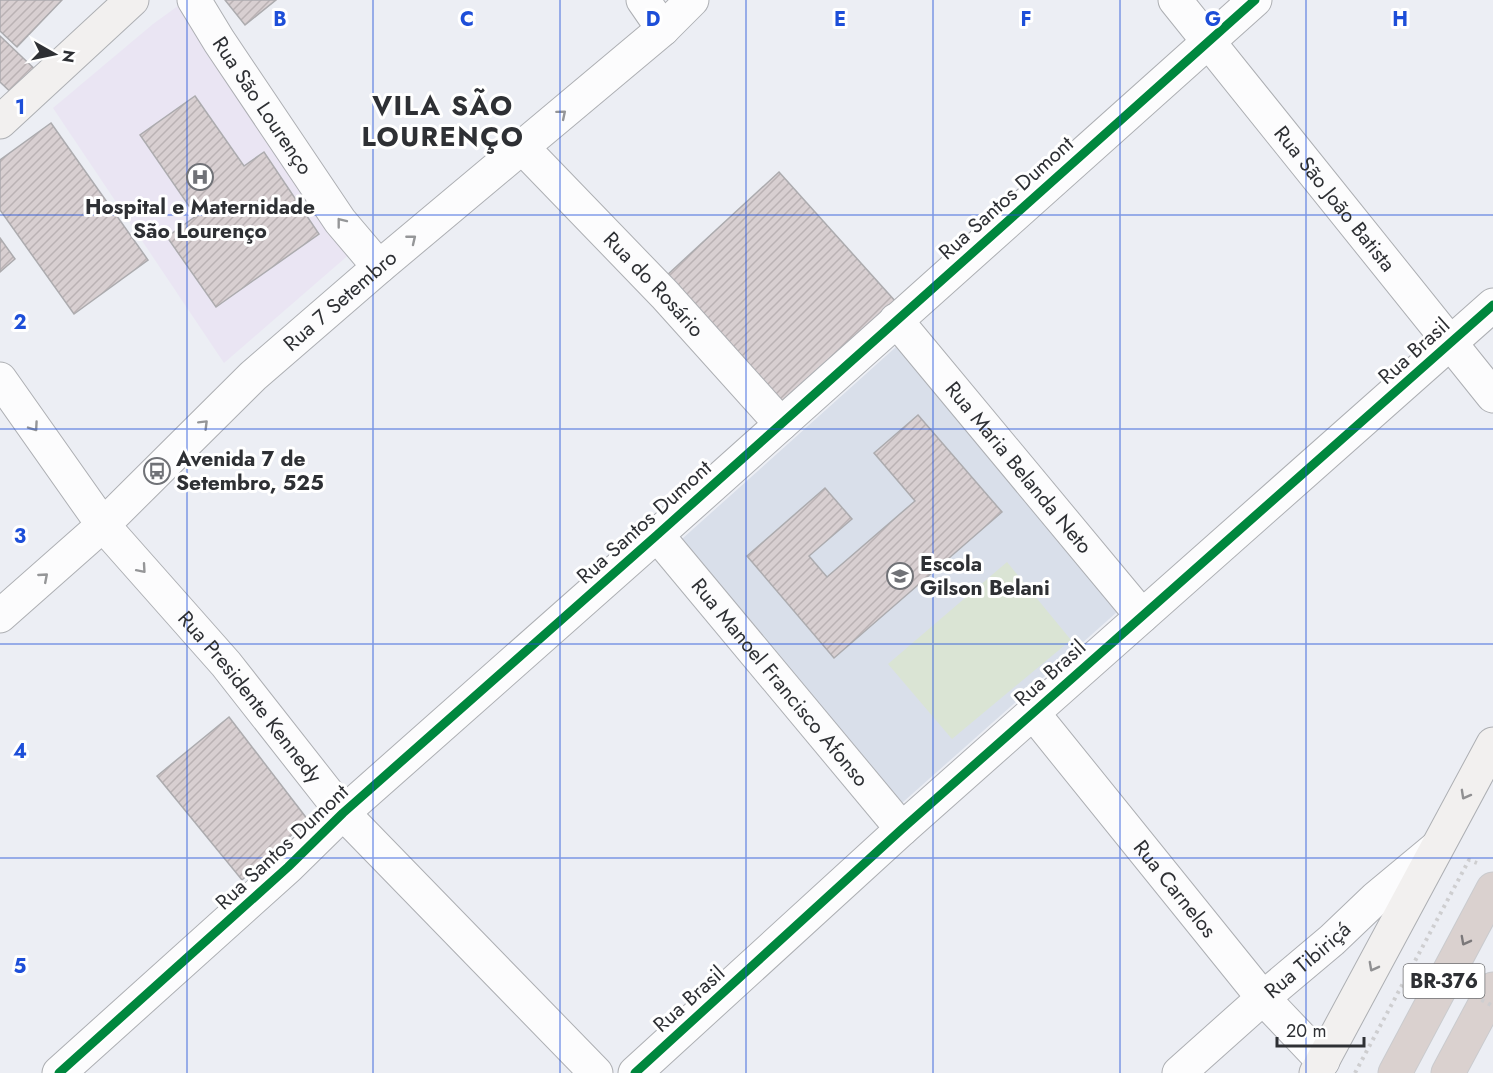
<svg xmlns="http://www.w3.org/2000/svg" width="1493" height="1073" font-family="Jost,sans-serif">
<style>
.built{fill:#d9dfea}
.medical{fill:#eae5f3}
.pitch{fill:#dae4d4}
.building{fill:url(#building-hatch);stroke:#acabae;stroke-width:1.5}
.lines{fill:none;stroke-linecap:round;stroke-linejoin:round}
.minor-casing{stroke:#adafb3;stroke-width:35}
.tertiary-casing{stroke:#adafb3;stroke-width:35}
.secondary-casing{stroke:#adafb3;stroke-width:35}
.motorway-casing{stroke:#cacbce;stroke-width:35}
.path{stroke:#ceced0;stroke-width:4;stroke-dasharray:3 4.5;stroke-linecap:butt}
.minor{stroke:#fcfcfd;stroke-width:33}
.tertiary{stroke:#fcfcfd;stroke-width:33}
.secondary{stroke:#f2f0ef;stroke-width:33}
.motorway{stroke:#dad1cf;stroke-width:33}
.path-bridge{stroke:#ceced0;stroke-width:4;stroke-dasharray:3 4.5;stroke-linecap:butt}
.cycleway-casing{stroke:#fff;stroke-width:13}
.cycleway{stroke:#00873e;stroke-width:9}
.oneway{stroke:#959698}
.oneway2{stroke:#909092}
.oneway3{stroke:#7b787a}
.grid{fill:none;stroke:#1d4ed8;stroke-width:1.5;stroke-opacity:0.55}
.labels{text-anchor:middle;stroke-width:6;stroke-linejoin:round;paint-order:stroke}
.shield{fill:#fff;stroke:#6d6e71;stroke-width:1.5}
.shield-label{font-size:20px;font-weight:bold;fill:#2e3034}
.street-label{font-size:21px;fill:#2e3034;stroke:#fff}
.poi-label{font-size:21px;font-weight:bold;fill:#2e3034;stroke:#fff;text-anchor:start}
.district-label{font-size:27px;font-weight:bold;letter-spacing:1.5px;fill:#2e3034;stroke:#fff}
.grid-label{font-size:20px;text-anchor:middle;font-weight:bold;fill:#1d4ed8;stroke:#fff;stroke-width:6;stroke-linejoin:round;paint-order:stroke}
</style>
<defs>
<pattern id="building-hatch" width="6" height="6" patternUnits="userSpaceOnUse" patternTransform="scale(1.5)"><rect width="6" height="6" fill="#d8cfd1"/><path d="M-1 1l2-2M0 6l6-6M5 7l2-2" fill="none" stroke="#bab2b4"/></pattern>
</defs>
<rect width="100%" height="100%" fill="#eceef4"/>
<path class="built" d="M897,346L1117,612L902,803L682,539Z"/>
<path class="medical" d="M182,3L352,252L224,363L53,108L153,24Z"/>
<path class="pitch" d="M1007,562L1071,640L952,739L888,664Z"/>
<path class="building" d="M0,0H62L17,47L0,31Z
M225,0H276L245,25Z
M0,36L42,76L19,100L0,82Z
M195,96L244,166L264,152L319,234L216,307L167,237L196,216L140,135Z
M51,123L148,260L74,314L0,210V160Z
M779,172L896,302L781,405L665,277Z
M0,238L15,259L0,272Z
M918,415L1002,512L834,658L747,556L825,488L852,519L809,556L827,577L915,501L874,453Z
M229,717L308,820L242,880L157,776Z"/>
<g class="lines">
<defs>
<g id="minor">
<path id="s1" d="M194,0L219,41L340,221L379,267"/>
<path d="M643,0L663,29"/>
<path id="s2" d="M1175,0L1493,396"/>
<path id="s3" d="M523,148L665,295L781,424"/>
<path id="s4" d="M896,320L1142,616"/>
<path id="s5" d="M0,379L103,525L226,664L343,813L596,1073"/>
<path id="s6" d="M657,535L902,829"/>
<path id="s7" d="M1033,713L1263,998L1323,1061"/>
<path d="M59,1073L288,867L343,813L657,535L1255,0"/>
<path d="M635,1073L902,829L1493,305"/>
<path id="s8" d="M1179,1073L1263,998L1332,940L1376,898L1435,849"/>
</g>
<g id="tertiary">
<path id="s9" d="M0,616L103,525L253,376L379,267L663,29L692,0"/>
</g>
<path id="secondary" d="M0,122L132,0
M1316,1073L1493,744"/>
<path id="motorway" d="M1395,1073L1493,889
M1448,1073L1493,989"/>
</defs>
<use href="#minor" class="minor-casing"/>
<use href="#tertiary" class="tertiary-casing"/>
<use href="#secondary" class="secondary-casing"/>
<use href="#motorway" class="motorway-casing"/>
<path class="path" d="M1355,1073L1469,860L1477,863"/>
<use href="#minor" class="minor"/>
<use href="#tertiary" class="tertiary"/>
<use href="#secondary" class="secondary"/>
<use href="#motorway" class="motorway"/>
<path class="path-bridge" d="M1422,968L1493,1006"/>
<defs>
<path id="cycleway" d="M59,1073L288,867L343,813L657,535L1255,0
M635,1073L902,829L1493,305"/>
</defs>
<use href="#cycleway" class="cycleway-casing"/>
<use href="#cycleway" class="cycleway"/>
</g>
<defs><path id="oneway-chevron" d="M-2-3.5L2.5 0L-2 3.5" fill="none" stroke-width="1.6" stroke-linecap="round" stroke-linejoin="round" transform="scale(1.5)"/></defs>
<g class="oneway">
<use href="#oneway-chevron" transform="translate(562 114) rotate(-40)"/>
<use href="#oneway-chevron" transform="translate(341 222) rotate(-128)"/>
<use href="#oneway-chevron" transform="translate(412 239) rotate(-39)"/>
<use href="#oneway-chevron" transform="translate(204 424) rotate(-45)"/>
<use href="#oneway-chevron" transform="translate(34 427) rotate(55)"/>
<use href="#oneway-chevron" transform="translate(142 569) rotate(49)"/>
<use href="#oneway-chevron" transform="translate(44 577) rotate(-41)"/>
</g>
<g class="oneway2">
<use href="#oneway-chevron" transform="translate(1465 795) rotate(119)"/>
<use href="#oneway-chevron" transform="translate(1373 967) rotate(118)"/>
</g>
<use class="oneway3" href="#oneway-chevron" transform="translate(1465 941) rotate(118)"/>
<path class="grid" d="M187,0V1073M373,0V1073M560,0V1073M746,0V1073M933,0V1073M1120,0V1073M1306,0V1073M0,215H1493M0,429H1493M0,644H1493M0,858H1493"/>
<defs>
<symbol id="hospital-ring" viewBox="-11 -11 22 22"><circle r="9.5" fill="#fff" stroke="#707277" stroke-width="1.5"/><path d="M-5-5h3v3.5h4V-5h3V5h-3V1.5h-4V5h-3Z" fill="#707277"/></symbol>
<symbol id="bus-ring" viewBox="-11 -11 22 22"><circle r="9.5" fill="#fff" stroke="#707277" stroke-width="1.5"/><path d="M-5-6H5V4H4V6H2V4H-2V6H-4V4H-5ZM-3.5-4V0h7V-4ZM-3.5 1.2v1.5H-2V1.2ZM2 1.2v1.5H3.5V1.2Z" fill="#707277"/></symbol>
<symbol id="school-ring" viewBox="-11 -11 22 22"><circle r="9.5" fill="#fff" stroke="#707277" stroke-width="1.5"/><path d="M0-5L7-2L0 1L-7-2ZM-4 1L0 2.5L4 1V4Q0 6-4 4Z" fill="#707277"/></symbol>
</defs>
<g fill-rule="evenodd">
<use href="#hospital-ring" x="185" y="162" width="30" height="30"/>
<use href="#bus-ring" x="142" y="456" width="30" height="30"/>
<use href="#school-ring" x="885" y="561" width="30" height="30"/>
</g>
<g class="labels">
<rect class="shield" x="1403.5" y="964" width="81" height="34" rx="4.5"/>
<g class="shield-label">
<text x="1444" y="988">BR-376</text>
</g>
<g class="street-label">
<text dy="7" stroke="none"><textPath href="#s1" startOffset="126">Rua São Lourenço</textPath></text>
<text transform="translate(1006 198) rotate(-42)" y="7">Rua Santos Dumont</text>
<text dy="7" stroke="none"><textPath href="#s2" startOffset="255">Rua São João Batista</textPath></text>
<text dy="7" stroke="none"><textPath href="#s3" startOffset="189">Rua do Rosário</textPath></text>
<text dy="7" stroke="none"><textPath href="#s9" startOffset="464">Rua 7 Setembro</textPath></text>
<text transform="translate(1414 351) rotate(-42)" y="7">Rua Brasil</text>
<text dy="7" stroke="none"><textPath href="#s4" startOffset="192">Rua Maria Belanda Neto</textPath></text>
<text transform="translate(644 522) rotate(-42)" y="7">Rua Santos Dumont</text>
<text transform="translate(1050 673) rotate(-42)" y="7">Rua Brasil</text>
<text dy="7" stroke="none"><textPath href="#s6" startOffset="192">Rua Manoel Francisco Afonso</textPath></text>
<text dy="7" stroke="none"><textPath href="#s5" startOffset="405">Rua Presidente Kennedy</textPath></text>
<text transform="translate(282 847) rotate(-43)" y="7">Rua Santos Dumont</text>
<text dy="7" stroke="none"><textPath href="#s7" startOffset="226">Rua Carnelos</textPath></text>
<text dy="7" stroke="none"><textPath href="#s8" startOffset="171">Rua Tibiriçá</textPath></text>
<text transform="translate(689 999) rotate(-42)" y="7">Rua Brasil</text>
</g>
<g class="poi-label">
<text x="200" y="214" text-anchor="middle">Hospital e Maternidade<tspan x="200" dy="24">São Lourenço</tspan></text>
<text x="176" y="466">Avenida 7 de<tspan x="176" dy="24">Setembro, 525</tspan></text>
<text x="920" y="571">Escola<tspan x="920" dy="24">Gilson Belani</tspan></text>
</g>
<g class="district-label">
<text x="443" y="115">VILA SÃO<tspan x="443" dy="31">LOURENÇO</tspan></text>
</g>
</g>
<g class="grid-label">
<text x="280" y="26">B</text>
<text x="467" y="26">C</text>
<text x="653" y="26">D</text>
<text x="840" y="26">E</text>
<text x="1026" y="26">F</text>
<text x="1213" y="26">G</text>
<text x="1400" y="26">H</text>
<text x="20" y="114">1</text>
<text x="20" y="329">2</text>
<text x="20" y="543">3</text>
<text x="20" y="758">4</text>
<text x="20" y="973">5</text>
</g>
<g transform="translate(54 54) rotate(99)" stroke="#ffffff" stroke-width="4.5" paint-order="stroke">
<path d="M0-4.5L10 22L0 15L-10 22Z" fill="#2e3034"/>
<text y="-9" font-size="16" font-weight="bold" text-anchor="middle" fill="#2e3034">N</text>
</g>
<path d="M1277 1037v9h87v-9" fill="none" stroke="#2e3034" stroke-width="3"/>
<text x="1286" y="1037" font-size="18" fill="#2e3034" stroke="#ffffff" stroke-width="4.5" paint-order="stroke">20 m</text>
</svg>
